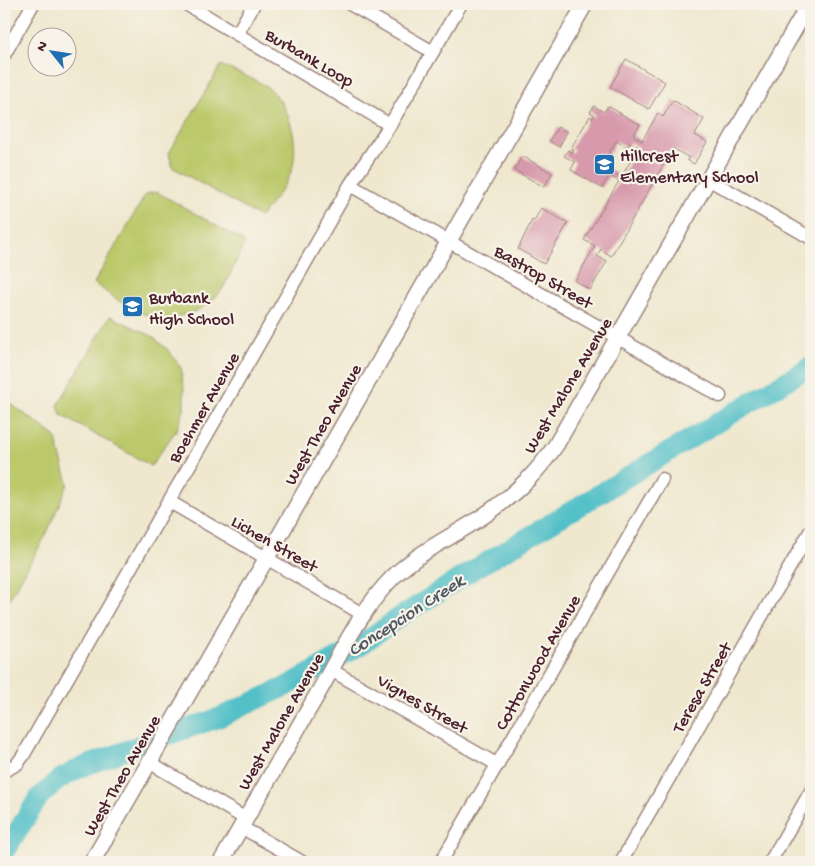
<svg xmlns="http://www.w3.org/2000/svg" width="815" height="866" font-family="'Gochi Hand',sans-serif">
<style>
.green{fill:#bbc96b;stroke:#82744b}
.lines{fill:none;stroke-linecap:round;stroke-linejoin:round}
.river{stroke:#52c0c8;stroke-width:20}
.building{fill:#d799ac;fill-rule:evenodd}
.minor-casing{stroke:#9c847d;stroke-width:15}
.tertiary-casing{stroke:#9c847d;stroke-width:18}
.minor{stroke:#fff;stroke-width:12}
.tertiary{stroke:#fff;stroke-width:15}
.labels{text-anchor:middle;stroke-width:4.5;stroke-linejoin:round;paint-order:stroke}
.street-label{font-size:18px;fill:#4a1f2b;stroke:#f7f3e8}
.poi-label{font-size:18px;fill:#4a1f2b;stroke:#f7f3e8;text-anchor:start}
.water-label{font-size:19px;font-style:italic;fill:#4d5762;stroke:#f7f3e8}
</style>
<rect width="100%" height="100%" fill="#f7f3e8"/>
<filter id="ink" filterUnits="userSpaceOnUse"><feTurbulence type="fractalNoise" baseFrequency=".02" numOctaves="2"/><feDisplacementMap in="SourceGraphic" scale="10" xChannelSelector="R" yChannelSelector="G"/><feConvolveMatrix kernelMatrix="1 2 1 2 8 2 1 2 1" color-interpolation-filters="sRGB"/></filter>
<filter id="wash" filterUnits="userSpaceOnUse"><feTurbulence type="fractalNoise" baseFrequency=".0096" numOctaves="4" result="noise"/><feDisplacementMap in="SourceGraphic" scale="20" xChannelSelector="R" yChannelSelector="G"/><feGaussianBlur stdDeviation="1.12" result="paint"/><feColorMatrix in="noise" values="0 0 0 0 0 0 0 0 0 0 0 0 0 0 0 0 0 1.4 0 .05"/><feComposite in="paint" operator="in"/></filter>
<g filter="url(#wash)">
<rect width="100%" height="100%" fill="#efe8cf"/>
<path class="green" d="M221,65C236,73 254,78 267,87C290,104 301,146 291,172C285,188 271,203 260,217L172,167L169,153Z
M157,192L245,242C237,258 231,276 221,291C214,300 202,309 191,313C149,327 126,306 94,283L146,194Z
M110,316L152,336L169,351L181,368L184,389V410L177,429L151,466L61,415L58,405Z
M4,399L55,436L68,484L46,535L5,607Z"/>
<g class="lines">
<path class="river" d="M4,852L40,796L60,779L80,768L145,743L218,718L285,687L361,645L398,618L465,575L811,366"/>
</g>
<g id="blocks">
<path class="building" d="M626,59L665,82L649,109L610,87Z
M673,100L704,119L695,135L707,142L694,164L687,160L689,158L673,148L611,256L601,249L597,256L607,261L590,290L575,281L595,246L584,240L619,181L609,176L602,188L571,170L575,162L564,156L568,150L572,153L574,150L571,148L590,116L593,118L595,115L590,112L594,106L604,112L608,106L640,125L633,135L642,141L658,113L663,117ZM616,141L627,147L630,142L639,147L621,177L603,164Z
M558,127L567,132L559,147L549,141Z
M522,156L552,173L544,187L514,170Z
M541,208L568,223L544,264L518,249L532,220L534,221Z"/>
</g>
</g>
<g filter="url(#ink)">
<use href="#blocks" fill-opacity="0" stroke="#9c847d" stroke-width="1"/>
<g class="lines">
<defs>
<path id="minor" d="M186,4L390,125
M350,4L433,52
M237,34L254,4
M4,55L33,4
M708,179L811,238
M350,185L720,396
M170,502L364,615
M331,670L498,765
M149,762L246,819
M4,771L17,764L23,756L350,185L390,125L461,4
M241,827L302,862
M4,860L6,862
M441,862L662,479
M621,862L811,530
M770,862L811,791"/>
<path id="tertiary" d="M92,862L585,4
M221,862C254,804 288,746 321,688C342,651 362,608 393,577C424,547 462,533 496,507C521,488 538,471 556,445L809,4"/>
</defs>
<use href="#minor" class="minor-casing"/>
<use href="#tertiary" class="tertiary-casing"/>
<use href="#minor" class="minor"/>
<use href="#tertiary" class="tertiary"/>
</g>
</g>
<defs>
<symbol id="school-square" viewBox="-11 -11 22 22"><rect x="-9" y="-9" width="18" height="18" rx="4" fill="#1f6fb2" stroke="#f7f3e8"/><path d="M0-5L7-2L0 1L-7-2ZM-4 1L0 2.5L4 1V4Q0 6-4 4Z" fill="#fff"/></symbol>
</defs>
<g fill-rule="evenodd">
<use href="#school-square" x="592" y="152" width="25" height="25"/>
<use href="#school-square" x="120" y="294" width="25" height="25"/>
</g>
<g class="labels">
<g class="street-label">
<text transform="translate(310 57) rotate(30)" y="6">Burbank Loop</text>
<text transform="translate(544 276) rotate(30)" y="6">Bastrop Street</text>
<text transform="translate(567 385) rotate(-59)" y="6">West Malone Avenue</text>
<text transform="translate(203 407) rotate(-60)" y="6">Boehmer Avenue</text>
<text transform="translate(322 424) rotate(-60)" y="6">West Theo Avenue</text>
<text transform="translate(275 543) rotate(30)" y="6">Lichen Street</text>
<text transform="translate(537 662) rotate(-60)" y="6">Cottonwood Avenue</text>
<text transform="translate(701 687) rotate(-60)" y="6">Teresa Street</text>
<text transform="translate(423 703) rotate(30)" y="6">Vignes Street</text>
<text transform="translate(280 721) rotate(-60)" y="6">West Malone Avenue</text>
<text transform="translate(121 775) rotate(-60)" y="6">West Theo Avenue</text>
</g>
<g class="poi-label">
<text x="620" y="161">Hillcrest<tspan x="620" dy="21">Elementary School</tspan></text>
<text x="149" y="303">Burbank<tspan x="149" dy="21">High School</tspan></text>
</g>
<g class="water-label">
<text transform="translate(405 614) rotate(-33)" y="7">Concepcion Creek</text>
</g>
</g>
<rect width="815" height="866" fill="none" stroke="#f7f3e8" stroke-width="20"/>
<g transform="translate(52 52) rotate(300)"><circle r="24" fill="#f7f3e8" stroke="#b29e9c"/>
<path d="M0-4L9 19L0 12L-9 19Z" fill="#1f6fb2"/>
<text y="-8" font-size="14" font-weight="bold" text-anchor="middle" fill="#4a1f2b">N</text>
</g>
</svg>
